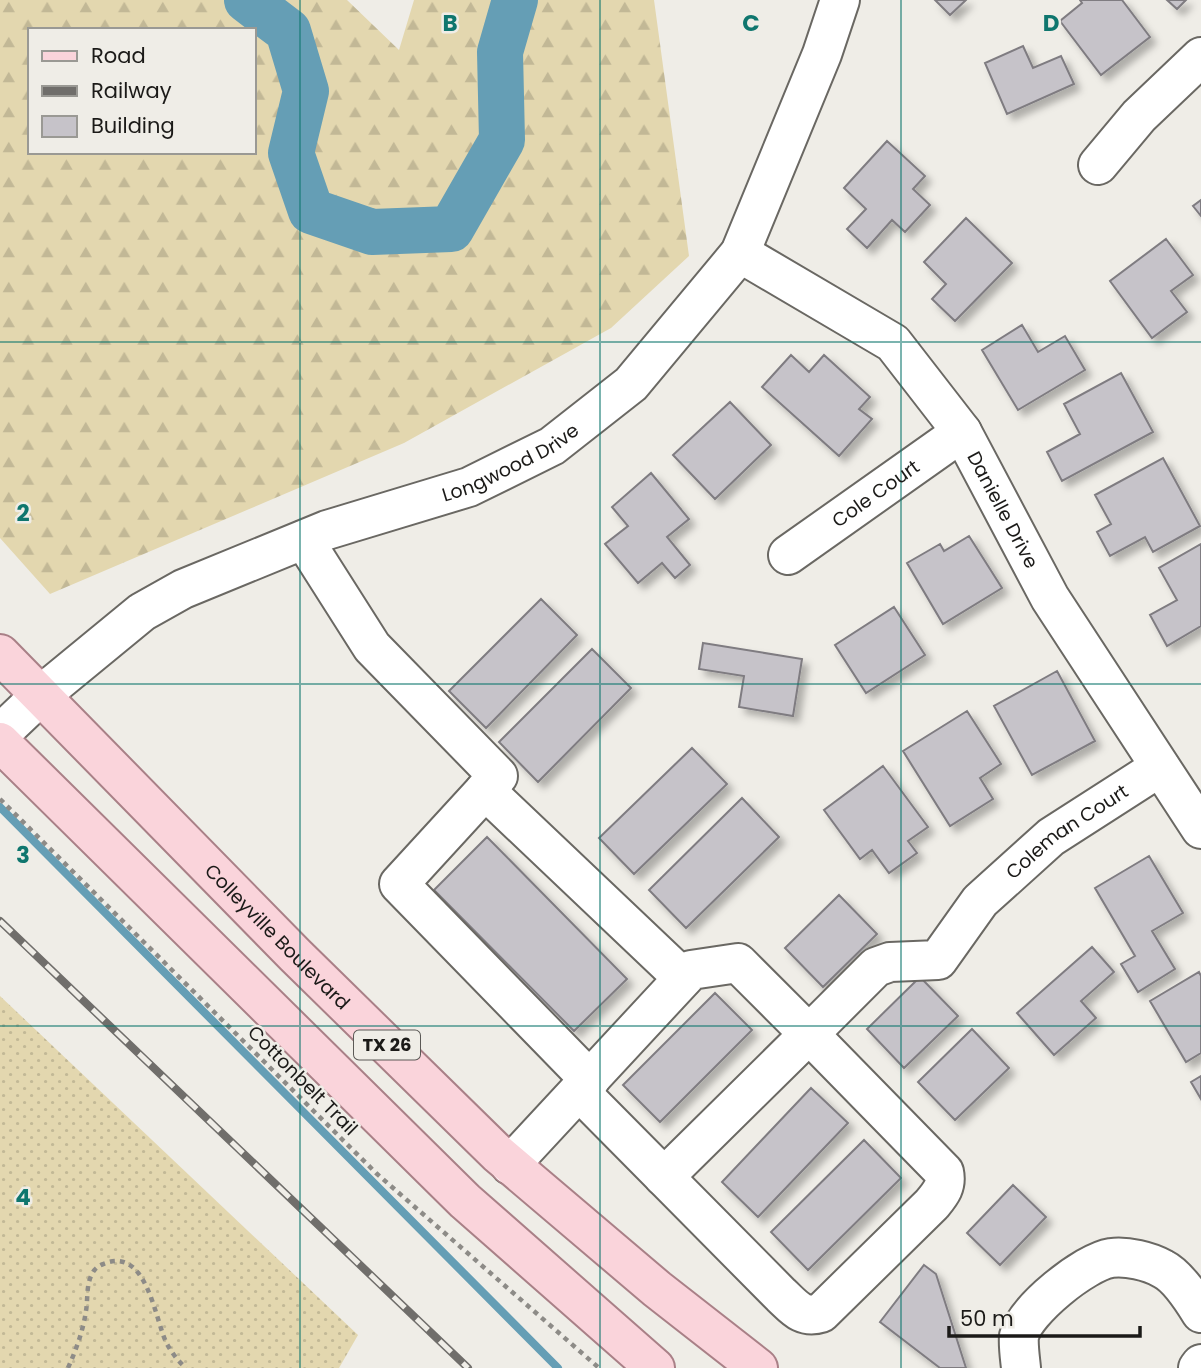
<svg xmlns="http://www.w3.org/2000/svg" width="1201" height="1368" font-family="Poppins,sans-serif">
<style>
.grass{fill:url(#grass-dots)}
.forest{fill:url(#forest-firs);fill-rule:evenodd}
.lines{fill:none;stroke-linecap:round;stroke-linejoin:round}
.stream{stroke:#659eb5;stroke-width:8}
.river{stroke:#659eb5;stroke-width:46}
.building{fill:#c6c3c9;stroke:#7f7c81;stroke-width:2;filter:url(#shadow)}
.minor-casing{stroke:#6a6863;stroke-width:42}
.major-casing{stroke:#a98087;stroke-width:42}
.path{stroke:#8d8b87;stroke-width:4.5;stroke-dasharray:5 5;stroke-linecap:butt}
.minor{stroke:#fff;stroke-width:38}
.major{stroke:#fad4db;stroke-width:38}
.rail-casing{stroke:#706e6b;stroke-width:8}
.rail{stroke:#efede7;stroke-width:5;stroke-dasharray:16;stroke-linecap:butt}
.grid{fill:none;stroke:#0f766e;stroke-width:2;stroke-opacity:0.55}
.labels{text-anchor:middle;stroke-width:5;stroke-linejoin:round;paint-order:stroke}
.shield{fill:#efede7;stroke:#5b5956;stroke-width:2}
.shield-label{font-size:18px;font-weight:bold;fill:#1b1a18}
.street-label{font-size:19px;fill:#1b1a18;stroke:#efede7}
.grid-label{font-size:23px;text-anchor:middle;font-weight:bold;fill:#0f766e;stroke:#efede7;stroke-width:5;stroke-linejoin:round;paint-order:stroke}
</style>
<defs>
<pattern id="grass-dots" width="8" height="8" patternUnits="userSpaceOnUse" patternTransform="scale(1.75)"><rect width="8" height="8" fill="#e3d7af"/><path d="M2 2h.1M6 6h.1" fill="none" stroke="#c2b896" stroke-width="1.8" stroke-linecap="round"/></pattern>
<pattern id="forest-firs" width="22" height="20" patternUnits="userSpaceOnUse" patternTransform="scale(1.75)"><rect width="22" height="20" fill="#e3d7af"/><path d="M5 1l3.5 6h-7zM16 11l3.5 6h-7z" fill="#c2b896"/></pattern>
<filter id="shadow"><feDropShadow dx="6" dy="6" stdDeviation="3.5" flood-color="#0004"/></filter>
</defs>
<rect width="100%" height="100%" fill="#efede7"/>
<path class="grass" d="M0,996L358,1335L339,1368H0Z"/>
<path class="forest" d="M0,0H347L399,50L414,0H654L689,256L611,328L404,443L50,594L0,538ZM30,30H254V152H30Z"/>
<g class="lines">
<path class="stream" d="M0,807L558,1368"/>
<path class="river" d="M247,0L288,31L306,91L291,153L311,211L372,232L451,229L502,140L500,52L515,0"/>
</g>
<path class="building" d="M935,0H966L950,15Z
M1080,0H1122L1150,37L1101,75L1060,21L1082,3Z
M1167,0H1186L1177,9Z
M1023,46L1033,68L1061,56L1074,84L1007,114L985,63Z
M887,141L925,176L913,189L930,205L905,232L892,220L867,248L847,229L866,209L844,188Z
M1201,200V216L1193,206Z
M966,218L1012,263L955,321L932,299L946,284L924,262Z
M1166,239L1193,275L1171,291L1187,312L1152,338L1110,281Z
M1022,325L1038,352L1065,336L1085,370L1018,410L982,350Z
M791,355L809,372L824,355L870,397L859,409L872,419L839,456L762,387Z
M1121,373L1153,432L1062,481L1047,452L1080,434L1064,404Z
M730,402L771,445L715,499L673,455Z
M1163,458L1200,526L1153,552L1145,537L1110,556L1097,532L1111,524L1095,495Z
M651,473L689,519L667,537L690,565L675,578L662,563L638,583L605,544L628,526L612,507Z
M969,536L1002,588L943,624L907,563L940,544L944,551Z
M1201,544V626L1167,646L1150,615L1177,600L1159,568Z
M541,599L577,635L486,728L449,691Z
M894,607L925,655L866,693L835,645Z
M703,643L802,659L793,716L739,707L744,676L699,669Z
M592,649L631,688L538,782L499,742Z
M1057,671L1095,741L1032,775L994,706Z
M967,711L1001,764L980,778L993,799L950,826L903,751Z
M692,748L727,784L634,874L599,838Z
M883,766L928,827L908,841L917,853L889,873L872,850L860,859L824,810Z
M742,798L779,837L686,928L649,890Z
M487,837L627,979L574,1031L434,890Z
M1149,856L1183,913L1152,931L1175,969L1138,992L1121,964L1135,956L1095,888Z
M839,895L877,934L823,987L785,948Z
M1092,947L1114,972L1081,1001L1096,1018L1054,1055L1017,1013Z
M1199,972L1201,976V1053L1186,1062L1150,1001Z
M920,977L958,1016L904,1068L867,1029Z
M715,993L752,1030L660,1122L623,1085Z
M972,1029L1009,1068L955,1120L918,1082Z
M1201,1076V1099L1191,1082Z
M811,1088L848,1123L758,1217L722,1182Z
M864,1140L901,1178L808,1270L771,1232Z
M1013,1185L1046,1217L1000,1265L967,1233Z
M924,1265L936,1274L966,1368H940L880,1322Z"/>
<g class="lines">
<defs>
<g id="minor">
<path d="M1098,165L1139,116L1201,57"/>
<path id="s1" d="M740,253L893,343L962,432L1050,598L1201,829"/>
<path d="M304,540L372,647L498,776L399,884L590,1080"/>
<path id="s2" d="M788,555L962,432"/>
<path id="s3" d="M0,734L41,695L142,612L183,589L327,530L469,487L552,446L631,384L740,253L822,54L840,0"/>
<path d="M485,790L683,978"/>
<path id="s4" d="M579,1091L781,1295C794,1307 802,1319 821,1313L932,1204C941,1193 947,1186 944,1172L809,1034L876,967L890,962L938,960L980,901L1051,837L1160,767"/>
<path d="M510,1165L691,970L738,963L809,1034L664,1177"/>
<path d="M1021,1368C1020,1358 1018,1345 1019,1336C1025,1310 1085,1262 1111,1258C1127,1256 1149,1261 1163,1269C1177,1276 1193,1300 1201,1313"/>
<path d="M1198,1368L1201,1364"/>
</g>
<g id="major">
<path id="s5" d="M0,654L295,955L498,1154L657,1289L758,1368"/>
<path d="M0,742L465,1201L655,1368"/>
</g>
</defs>
<use href="#minor" class="minor-casing"/>
<use href="#major" class="major-casing"/>
<path class="path" d="M0,799L376,1173L599,1368
M68,1368C76,1350 83,1331 86,1311C88,1299 86,1285 92,1274C95,1267 102,1264 109,1262C147,1252 155,1318 166,1342C171,1352 178,1361 186,1368"/>
<use href="#minor" class="minor"/>
<use href="#major" class="major"/>
<defs>
<path id="rail" d="M0,921L468,1368"/>
</defs>
<use href="#rail" class="rail-casing"/>
<use href="#rail" class="rail"/>
</g>
<path class="grid" d="M300,0V1368M600,0V1368M901,0V1368M0,342H1201M0,684H1201M0,1026H1201"/>
<g class="labels">
<rect class="shield" x="354" y="1030.5" width="66" height="29" rx="5"/>
<g class="shield-label">
<text x="387" y="1051">TX 26</text>
</g>
<g class="street-label">
<text dy="7" stroke="none"><textPath href="#s3" startOffset="586">Longwood Drive</textPath></text>
<text dy="7" stroke="none"><textPath href="#s2" startOffset="107">Cole Court</textPath></text>
<text dy="7" stroke="none"><textPath href="#s1" startOffset="378">Danielle Drive</textPath></text>
<text dy="7" stroke="none"><textPath href="#s4" startOffset="1060">Coleman Court</textPath></text>
<text dy="7" stroke="none"><textPath href="#s5" startOffset="396">Colleyville Boulevard</textPath></text>
<text transform="translate(303 1080) rotate(45)" y="7">Cottonbelt Trail</text>
</g>
</g>
<g class="grid-label">
<text x="450" y="31">B</text>
<text x="751" y="31">C</text>
<text x="1051" y="31">D</text>
<text x="23" y="521">2</text>
<text x="23" y="863">3</text>
<text x="23" y="1205">4</text>
</g>
<rect x="28" y="28" width="228" height="126" fill="#efede7" stroke="#9a9994" stroke-width="2"/>
<rect x="42" y="51" width="35" height="10" fill="#fad4db" stroke="#9a9994" stroke-width="2"/>
<text x="91" y="63" font-size="21" fill="#1b1a18">Road</text>
<rect x="42" y="86" width="35" height="10" fill="#706e6b" stroke="#9a9994" stroke-width="2"/>
<text x="91" y="98" font-size="21" fill="#1b1a18">Railway</text>
<rect x="42" y="116" width="35" height="21" fill="#c6c3c9" stroke="#9a9994" stroke-width="2"/>
<text x="91" y="133" font-size="21" fill="#1b1a18">Building</text>
<path d="M949 1326v10h191v-10" fill="none" stroke="#1b1a18" stroke-width="3.5"/>
<text x="960" y="1326" font-size="21" fill="#1b1a18" stroke="#efede7" stroke-width="5" paint-order="stroke">50 m</text>
</svg>
